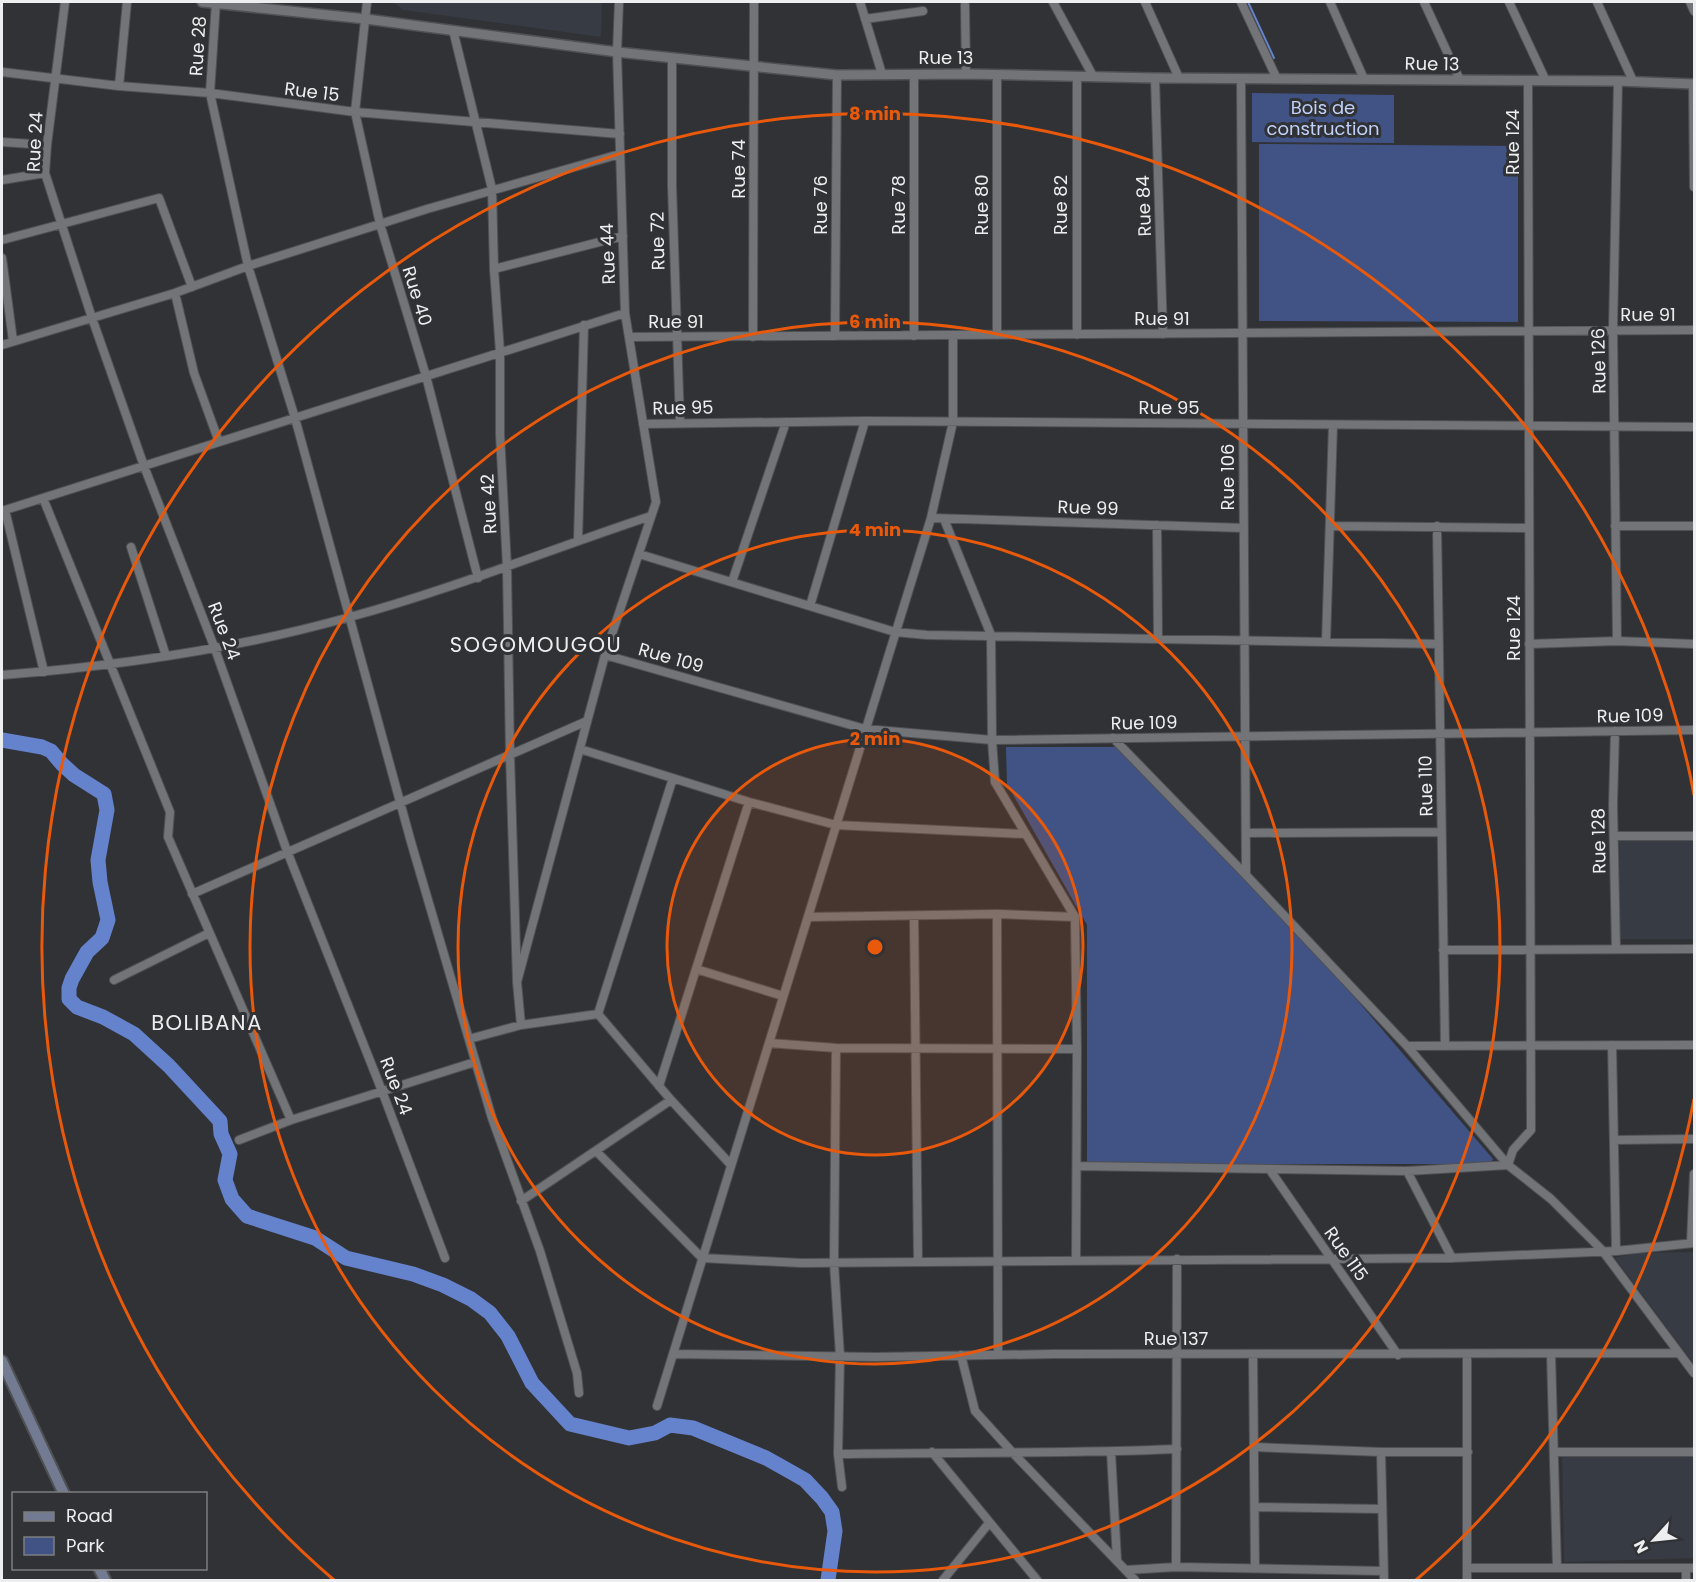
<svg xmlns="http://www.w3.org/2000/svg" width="1696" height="1582" font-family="Poppins,sans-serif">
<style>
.built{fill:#373b43}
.green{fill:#405384}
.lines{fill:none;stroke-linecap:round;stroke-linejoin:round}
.stream{stroke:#6582cd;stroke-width:2}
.river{stroke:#6582cd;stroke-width:15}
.minor-casing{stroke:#505154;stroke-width:10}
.tertiary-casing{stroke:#505154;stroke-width:12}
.secondary-casing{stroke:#505154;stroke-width:14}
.minor{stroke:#737478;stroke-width:8}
.tertiary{stroke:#737478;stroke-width:9}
.secondary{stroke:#737b92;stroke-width:10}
.ring{fill:none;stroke:#e8590c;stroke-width:3}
.labels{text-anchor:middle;stroke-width:6;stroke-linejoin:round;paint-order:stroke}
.street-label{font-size:18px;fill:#edeeef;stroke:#313235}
.park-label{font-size:18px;fill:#bfd0f9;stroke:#313235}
.quarter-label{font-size:21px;letter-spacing:1.5px;fill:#edeeef;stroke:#313235}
.centre{fill:#e8590c;stroke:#313235;stroke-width:3}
.ring-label{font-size:18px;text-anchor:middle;font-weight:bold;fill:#e8590c;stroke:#313235;stroke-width:6;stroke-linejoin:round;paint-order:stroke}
</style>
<rect width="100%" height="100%" fill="#313235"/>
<path class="built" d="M393,2H602L601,37L403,10Z
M1619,839L1694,840V939H1620Z
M1694,1252V1364L1615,1258L1637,1253Z
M1562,1456H1694V1558L1564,1562Z"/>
<path class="green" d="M1252,93L1394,95V143L1252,142Z
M1259,144L1518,146V322L1259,321Z
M1006,747H1117L1333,972L1493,1159L1490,1164H1087V925L1007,784Z"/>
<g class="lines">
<path class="stream" d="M1248,2L1274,58"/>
<path class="river" d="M2,740L42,747L51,751L62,764L74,775L104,794L107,810L98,860L100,882L108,920L102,938L87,952L72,979L69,988V999L77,1007L103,1017L134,1034L169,1066L220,1121L221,1134L230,1154L225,1180L232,1199L247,1216L315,1238L346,1258L413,1274L443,1285L471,1299L490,1313L508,1336L532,1383L570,1424L629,1438L655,1433L670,1425L693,1428L766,1458L791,1472L805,1480L822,1498L832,1512L835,1531L828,1580"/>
<defs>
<path id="minor" d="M65,2L47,145L45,173L92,318L144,466L215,649L287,851L382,1091L445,1258
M216,2L210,93L248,266L295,418L411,842L492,1118L540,1251L577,1373L579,1393
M367,2L355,112L380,224L426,376L478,578
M860,2L882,74
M1053,2L1093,76
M1145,2L1179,78
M1241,2L1277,79
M1330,2L1364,79
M1424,2L1460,80
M1509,2L1546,81
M1597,2L1633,81
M1690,2L1694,11
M965,5L966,74
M865,19L923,11
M453,30L492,189L494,269L500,352V434L507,567L510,755L517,982L521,1025
M672,58V186L680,423
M2,72L119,86L210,93L355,112L620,134
M997,75V335
M1155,78L1163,334
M1241,79L1246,875
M1693,84L1694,187
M119,86L127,2
M2,142L47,145
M2,180L45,173
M2,240L159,198L192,287
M2,258L13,341
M494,269L623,236
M175,293L194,373L219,442
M1077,335V76
M835,336L837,75
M914,336V74
M629,337L1694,330
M753,337L754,2
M2,345L175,293L248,266L427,209L620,154
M643,424L865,421L1694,427
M43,498L170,812L168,837L291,1120
M5,510L44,672
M2,511L625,313
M931,518L1244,528
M944,519L991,635L992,740L995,782L1075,917L1077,1049L1076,1260
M1157,525L1158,638
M1330,526L1528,528
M1437,526L1445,1045
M1615,526H1694
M578,540L584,325
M131,547L166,656
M639,554L895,632L927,635L1439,644
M732,582L786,422
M810,606L865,421
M1617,641L1613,330L1618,81
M1326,642L1333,425
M1529,644L1617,641L1694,644
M605,655L865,729L992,740L1694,730
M2,675C119,666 236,649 350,617C453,589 551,549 651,516
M1615,731L1613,805L1616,949
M1113,738L1246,875L1407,1046L1508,1165L1551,1199L1602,1250L1694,1373
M580,749L749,802L836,825L1025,834
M1246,833L1441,832
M1614,836H1694
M192,894L587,721
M997,914L998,1355
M914,916L918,1262
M808,917L997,914L1075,917
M1443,950L1694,949
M696,969L783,996
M114,980L209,933
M517,982L605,655L656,502L625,313L617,52L619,2
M598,1014L673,778
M598,1014L671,1100L731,1165
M469,1039L521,1025L598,1014
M769,1043L836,1048L1077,1049
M1612,1045L1616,1251
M1407,1046L1694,1045
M836,1048L834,1263L840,1356L838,1454L842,1487
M659,1086L749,802
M239,1140L291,1120L475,1062
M1614,1140L1694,1139
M597,1152L702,1258L801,1263L1452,1258L1616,1251L1694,1243
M1077,1166L1407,1171L1508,1165L1513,1150L1531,1130L1528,82
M1270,1170L1398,1355
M1407,1171L1452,1258
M521,1201L671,1100
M1691,1243L1694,1174
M1177,1259L1176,1567L1383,1571
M673,1354L875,1357L1054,1354L1678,1353
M1253,1354L1255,1568
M1467,1354V1580
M1551,1354L1557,1568
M961,1355L975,1411L1013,1453L1135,1580
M657,1406L931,518L953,422V335
M1254,1447L1381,1452H1468
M932,1452L1037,1580
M1111,1452L1117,1560
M1381,1452L1384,1580
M1554,1452H1694
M838,1454C951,1452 1064,1454 1177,1449
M1255,1507L1382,1509
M1467,1568H1694
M1686,1568V1580
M1126,1570L1176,1567
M943,1580L989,1523"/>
<path id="tertiary" d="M202,2L366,19L617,52L837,75L966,74L1155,78L1618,81L1694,84"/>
<path id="secondary" d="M2,1361L64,1494
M99,1568L105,1580"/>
</defs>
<use href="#minor" class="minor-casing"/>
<use href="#tertiary" class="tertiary-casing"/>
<use href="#secondary" class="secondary-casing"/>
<use href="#minor" class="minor"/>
<use href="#tertiary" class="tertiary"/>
<use href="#secondary" class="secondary"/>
</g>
<circle cx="875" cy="947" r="208" fill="#e8590c" fill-opacity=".12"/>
<g class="ring">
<circle cx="875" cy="947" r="208"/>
<circle cx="875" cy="947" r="417"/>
<circle cx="875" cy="947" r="625"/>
<path d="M1694 1099A833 833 0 0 1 1416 1580M334 1580A833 833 0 1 1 1694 795"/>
</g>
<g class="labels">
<g class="street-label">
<text transform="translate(198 46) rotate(-86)" y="6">Rue 28</text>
<text x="946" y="64">Rue 13</text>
<text transform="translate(1432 64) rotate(1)" y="6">Rue 13</text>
<text transform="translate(312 92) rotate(7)" y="6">Rue 15</text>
<text transform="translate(35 142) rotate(-87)" y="6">Rue 24</text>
<text transform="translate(1513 142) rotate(-90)" y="6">Rue 124</text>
<text transform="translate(739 169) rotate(-90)" y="6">Rue 74</text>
<text transform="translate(821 205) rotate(-90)" y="6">Rue 76</text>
<text transform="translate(899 205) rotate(-90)" y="6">Rue 78</text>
<text transform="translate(982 205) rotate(-90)" y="6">Rue 80</text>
<text transform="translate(1061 205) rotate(-90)" y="6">Rue 82</text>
<text transform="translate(1144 206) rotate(-92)" y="6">Rue 84</text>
<text transform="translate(658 241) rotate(-91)" y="6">Rue 72</text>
<text transform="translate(608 254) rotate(-92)" y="6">Rue 44</text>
<text transform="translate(417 296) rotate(73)" y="6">Rue 40</text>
<text x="1648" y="321">Rue 91</text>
<text x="1162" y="325">Rue 91</text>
<text x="676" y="328">Rue 91</text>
<text transform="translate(1599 361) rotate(-91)" y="6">Rue 126</text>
<text transform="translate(683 408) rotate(-1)" y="6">Rue 95</text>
<text x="1169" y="414">Rue 95</text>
<text transform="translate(1228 477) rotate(-90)" y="6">Rue 106</text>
<text transform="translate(489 504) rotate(-93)" y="6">Rue 42</text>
<text transform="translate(1088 508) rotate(2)" y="6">Rue 99</text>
<text transform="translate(1514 628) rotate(-90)" y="6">Rue 124</text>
<text transform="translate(224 631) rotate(69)" y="6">Rue 24</text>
<text transform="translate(671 658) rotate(16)" y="6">Rue 109</text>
<text transform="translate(1630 716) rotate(-1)" y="6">Rue 109</text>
<text transform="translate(1144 723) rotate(-1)" y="6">Rue 109</text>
<text transform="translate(1426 786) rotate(-91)" y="6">Rue 110</text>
<text transform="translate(1599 841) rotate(-91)" y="6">Rue 128</text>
<text transform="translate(396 1086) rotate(69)" y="6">Rue 24</text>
<text transform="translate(1346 1254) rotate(55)" y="6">Rue 115</text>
<text x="1176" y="1345">Rue 137</text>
</g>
<g class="park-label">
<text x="1323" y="114">Bois de<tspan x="1323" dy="21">construction</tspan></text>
</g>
<g class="quarter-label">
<text x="536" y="652">SOGOMOUGOU</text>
<text x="207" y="1030">BOLIBANA</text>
</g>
</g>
<circle cx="875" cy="947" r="9" class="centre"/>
<g class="ring-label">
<text x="875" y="120">8 min</text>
<text x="875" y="328">6 min</text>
<text x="875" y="536">4 min</text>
<text x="875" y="745">2 min</text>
</g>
<rect width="1696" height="1582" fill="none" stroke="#edeeef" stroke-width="6"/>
<rect x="12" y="1492" width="195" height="78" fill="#313235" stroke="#7c7d7f" stroke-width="1.5"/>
<rect x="24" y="1512" width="30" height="9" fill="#737b92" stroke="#7c7d7f" stroke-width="1.5"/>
<text x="66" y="1522" font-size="18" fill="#edeeef">Road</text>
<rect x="24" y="1537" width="30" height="18" fill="#405384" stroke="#7c7d7f" stroke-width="1.5"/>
<text x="66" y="1552" font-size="18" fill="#edeeef">Park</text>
<g transform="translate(1654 1540) rotate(243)" stroke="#313235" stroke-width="4.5" paint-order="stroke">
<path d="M0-4.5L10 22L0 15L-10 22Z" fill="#edeeef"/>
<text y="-9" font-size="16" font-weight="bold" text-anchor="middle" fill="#edeeef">N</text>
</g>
</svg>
